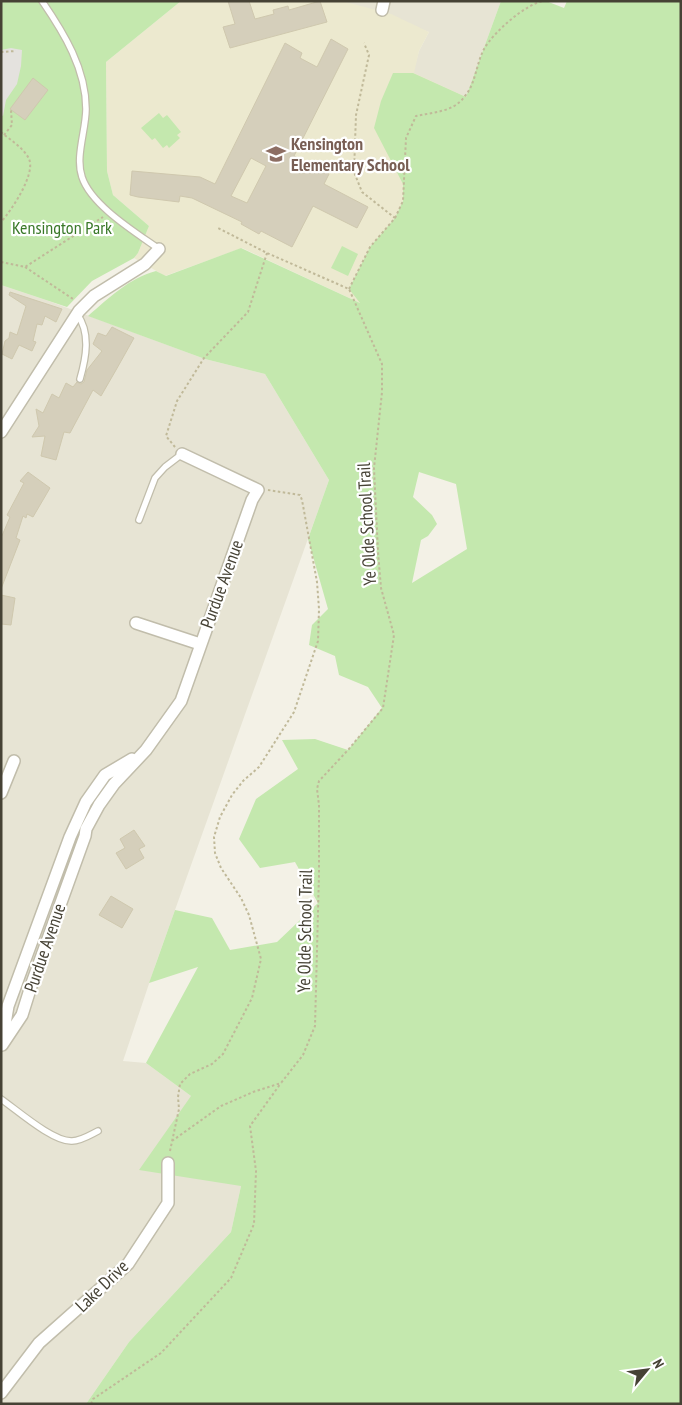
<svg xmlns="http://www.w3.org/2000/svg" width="682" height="1405" font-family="'PT Sans Narrow',sans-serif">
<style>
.residential{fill:#e7e4d4}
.education{fill:#ece9cf}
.green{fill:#c4e8ae;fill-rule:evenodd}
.parking{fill:#e4e2de}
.building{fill:#d5cfbb;stroke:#cfc8ae;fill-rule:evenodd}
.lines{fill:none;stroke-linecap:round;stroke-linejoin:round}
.lane-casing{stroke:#c1bdab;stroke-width:8}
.street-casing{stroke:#c1bdab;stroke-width:14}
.path{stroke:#c0b999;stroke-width:2;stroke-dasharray:2.5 2.5;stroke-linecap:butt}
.lane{stroke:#fff;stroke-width:5.5}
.street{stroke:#fff;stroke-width:11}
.labels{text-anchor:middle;stroke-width:4.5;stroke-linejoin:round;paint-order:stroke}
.education-label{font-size:18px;font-weight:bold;fill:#785e54;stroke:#fff;text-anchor:start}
.park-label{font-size:18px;fill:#397828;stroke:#fff}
.street-label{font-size:18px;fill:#464235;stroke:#fff}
</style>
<rect width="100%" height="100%" fill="#f3f1e6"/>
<path class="residential" d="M342,1H501L466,97L413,73L419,51L429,32Z
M1,285L46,300L205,359L265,374L329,480L156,963L123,1061L146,1063L191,1096L241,1186L231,1232L129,1342L86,1404H1Z"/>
<path class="education" d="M181,1H342L391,14L429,32L419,51L414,73L466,97L388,316L242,248L165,276L134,258L138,253L149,226L113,195L107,171L106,62Z"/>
<path class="green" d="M1,1H181L106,62L107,171L113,195L149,226L138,253L134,258L92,281L67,307L1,285Z
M501,1H546L564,8L567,1H681V1404H86L129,1342L231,1232L241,1186L139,1170L191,1096L146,1063L198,967L149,983L175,910L212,918L230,950L277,942L318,903L295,862L260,868L239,839L256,799L298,769L282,740L315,739L348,750L382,708L368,687L339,675L335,656L309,645L312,625L328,609L308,539L329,480L265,374L205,359L88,316C109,298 129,278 156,271L166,276L241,248L360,303L349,289L370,247L395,218L403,201V184L374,128L381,101L393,73H413L466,97ZM419,472L456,484L467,549L412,583L421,540L428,536L437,524L432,515L413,497Z
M159,113L163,118L167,115L181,132L177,135L180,138L169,148L167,145L163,148L155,138L152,140L141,128Z
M342,246L358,254L348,276L331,268Z"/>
<path class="parking" d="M11,48L22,50L21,66L17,84L6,100L3,116L1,115V50Z"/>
<path class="building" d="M228,1H249L255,19L274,14L273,10L288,6L289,10L320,1L327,22L230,48L223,27L235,24Z
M331,39L348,49L294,156L329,174L324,184L368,207L357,228L313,206L292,247L261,231L259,234L241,224L242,222L192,198L180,196L179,202L138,197L130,195L132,171L200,177L215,184L285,43L302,53L300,58L317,67ZM251,158L266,166L247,203L231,196Z
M33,78L48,90L25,120L10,109Z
M10,292L62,309L56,322L45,316L42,325L37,324L33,341L36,342L32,351L19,345L12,359L2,354L5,341L9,338L10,332L17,335L26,306L9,295Z
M112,327L134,338L116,370L101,396L93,390L70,433L64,432L56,460L41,456L45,436L32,437L39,426L36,409L43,413L52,394L59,398L66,383L73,387L77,382L81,384L84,382L87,370L102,351L93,344L98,333L106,336Z
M28,472L50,488L33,517L27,514L26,518L23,516L16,538L20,540L1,589V538L10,517L7,515L24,483L20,481Z
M1,595L15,598L11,625L1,624Z
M134,830L145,846L139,849L144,858L126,869L116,853L125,848L120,839Z
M111,896L133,909L122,928L99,915Z"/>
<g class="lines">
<defs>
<path id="lane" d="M42,1C64,33 86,69 86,109C86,130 75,157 82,177C91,205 135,232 159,249
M77,314C91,333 86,358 80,379
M139,520L155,478L165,467L182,454
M1,1099C17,1110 53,1142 72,1141C81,1141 90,1135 98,1131"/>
<path id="street" d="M382,10L384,1
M1,432L79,311L94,296L145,264L159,249
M136,623L200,644
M1,793L14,761
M2,1042L8,1006L70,837L86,802L105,775L132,759
M2,1045L22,1015L32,983L85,836L86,829L99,805L114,784L146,750L181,701L252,500L258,490L182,454
M1,1393L39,1343L128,1264L168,1203V1163"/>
</defs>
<use href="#lane" class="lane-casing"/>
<use href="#street" class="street-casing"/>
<path class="path" d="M1,52L16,51
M1,132C10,140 24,148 29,159C36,174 11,211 1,222
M4,135L12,125L11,110
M395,218L403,201L406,138L416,116C434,112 454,112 465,96C476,83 476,64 484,49C493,33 524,5 543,1
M1,262L25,267L103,217
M25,267L73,299
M349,289L370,247L395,218L362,192L354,172L356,115L369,55L364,43
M175,447L166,436L177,401L204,358L248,312L267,253
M172,1141L221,1106L253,1092L281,1083L303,1055L315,1026L319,874V805L317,789L319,781L348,750L383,708L394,635L381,588L378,552L375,490L374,468L382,392V364L349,289L267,253L218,228
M170,1151L179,1109L178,1097L180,1084L190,1074L212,1064L223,1054L252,998L261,959L249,915L241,898L221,868L215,853L214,837L220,817L232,795L243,781L259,767L294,712L318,641L319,609L317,582L302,500L300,495L268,490
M91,1404L93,1399L161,1353L231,1278L254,1224L256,1171L250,1126L281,1083"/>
<use href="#lane" class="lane"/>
<use href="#street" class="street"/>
</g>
<defs>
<symbol id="school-bare" viewBox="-9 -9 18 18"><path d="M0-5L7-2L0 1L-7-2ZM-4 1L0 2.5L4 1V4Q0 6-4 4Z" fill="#8d6e63" stroke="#fff" stroke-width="2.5" paint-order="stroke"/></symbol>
</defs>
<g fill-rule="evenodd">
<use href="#school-bare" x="262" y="140" width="28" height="28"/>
</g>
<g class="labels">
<g class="education-label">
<text x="291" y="150">Kensington<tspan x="291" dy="21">Elementary School</tspan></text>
</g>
<g class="park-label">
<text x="62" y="234">Kensington Park</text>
</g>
<g class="street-label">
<text transform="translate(367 524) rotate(-93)" y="6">Ye Olde School Trail</text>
<text transform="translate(222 584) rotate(-70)" y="6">Purdue Avenue</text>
<text transform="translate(305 931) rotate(-89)" y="6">Ye Olde School Trail</text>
<text transform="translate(45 948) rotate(-71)" y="6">Purdue Avenue</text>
<text transform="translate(102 1286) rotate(-44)" y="6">Lake Drive</text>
</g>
</g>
<rect width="682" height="1405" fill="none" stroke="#464235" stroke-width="5"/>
<g transform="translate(647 1370) rotate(61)" stroke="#ffffff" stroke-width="4" paint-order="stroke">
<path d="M0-4L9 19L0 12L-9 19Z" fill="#464235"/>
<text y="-8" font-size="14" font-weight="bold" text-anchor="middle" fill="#464235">N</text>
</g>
</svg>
